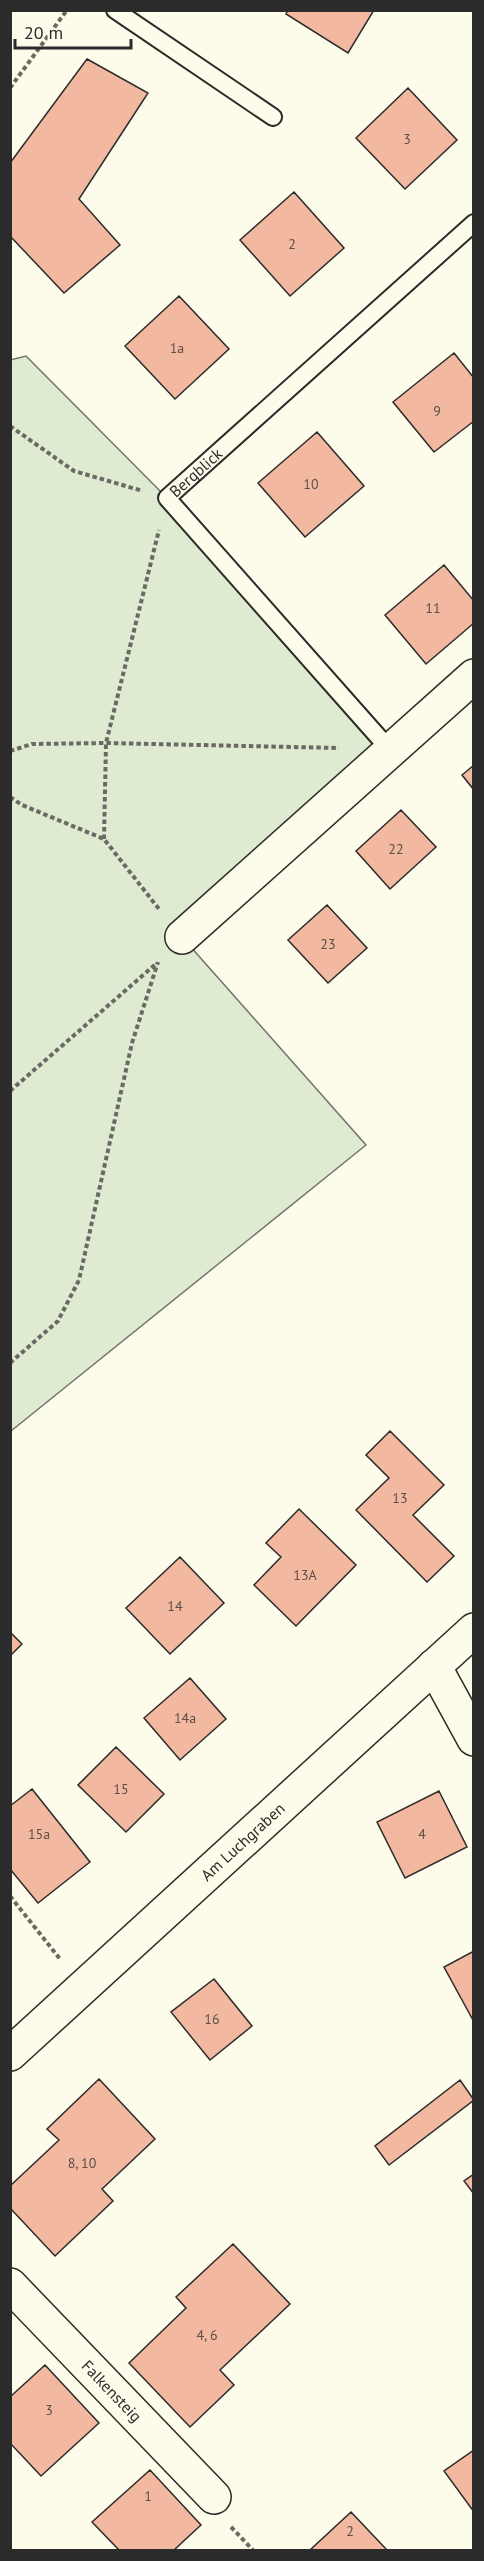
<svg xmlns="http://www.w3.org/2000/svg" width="484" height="2561" font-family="'PT Sans',sans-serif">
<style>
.green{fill:#deebd1;stroke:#74746e;stroke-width:1.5}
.building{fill:#f2b8a0;stroke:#2b2b2b;stroke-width:1.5}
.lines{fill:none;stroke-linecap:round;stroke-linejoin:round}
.lane-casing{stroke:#2b2b2b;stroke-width:20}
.street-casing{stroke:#2b2b2b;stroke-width:36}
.path{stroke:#6a6964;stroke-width:4;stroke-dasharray:4.5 3;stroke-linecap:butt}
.lane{stroke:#fdfbea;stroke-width:16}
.street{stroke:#fdfbea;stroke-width:33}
.labels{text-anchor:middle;stroke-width:4.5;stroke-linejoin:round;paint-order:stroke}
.number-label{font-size:14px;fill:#5d4e48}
.street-label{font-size:16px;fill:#2b2b2b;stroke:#fdfbea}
</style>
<rect width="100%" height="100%" fill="#fdfbea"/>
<path class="green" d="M26,356L167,498L390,750L182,937L366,1145L11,1431L10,360Z"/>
<path class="building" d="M288,10H374L348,53L286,14Z
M87,59L148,93L79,199L120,245L64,293L10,236V163Z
M408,88L457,140L405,189L356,138Z
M294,192L344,248L290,296L240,240Z
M179,296L229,349L175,399L125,346Z
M454,353L474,378V421L434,452L393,402Z
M317,432L364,486L305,537L258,483Z
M444,565L474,601V623L426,664L385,615Z
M474,765V790L462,775Z
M401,810L436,847L390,889L356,851Z
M327,905L367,948L328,983L288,940Z
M390,1431L444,1485L413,1515L454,1556L427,1582L356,1510L389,1478L366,1455Z
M299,1509L356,1565L296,1626L254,1585L281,1557L266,1543Z
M180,1557L224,1603L170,1654L126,1608Z
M10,1632L22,1644L10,1656Z
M190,1678L226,1719L180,1760L144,1718Z
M116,1747L164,1794L126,1832L78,1785Z
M32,1789L90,1862L38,1903L10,1869V1806Z
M439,1791L467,1847L405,1878L377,1822Z
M474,1951V2022L444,1967Z
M214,1979L252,2026L210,2060L171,2012Z
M99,2079L155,2139L102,2189L113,2201L55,2256L10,2208V2186L59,2140L47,2129Z
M460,2080L474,2100L389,2165L375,2146Z
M474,2174V2194L464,2181Z
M233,2244L290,2304L220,2370L234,2385L190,2427L129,2363L186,2308L176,2297Z
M45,2365L99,2423L41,2476L10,2443V2397Z
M474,2450V2512L444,2471Z
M150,2470L201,2525L174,2550H119L92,2522Z
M351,2512L387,2550H310Z"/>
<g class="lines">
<defs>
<g id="lane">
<path d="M115,10L273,117"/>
<path id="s1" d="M390,750L167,498L474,223"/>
</g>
<g id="street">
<path d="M182,937L474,676"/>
<path d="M434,1666L474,1739"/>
<path id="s2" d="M10,2054L474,1630"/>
<path id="s3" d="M10,2285L214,2497"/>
</g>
</defs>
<use href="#lane" class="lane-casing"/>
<use href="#street" class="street-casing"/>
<path class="path" d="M10,88L67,10
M10,426L74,471L143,491
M10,751L32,744L106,743L339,748
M10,797L22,805L104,839L159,909
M104,839L106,743L159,530
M10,1091L157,963
M10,1363L58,1321L79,1280L132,1043L158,962
M10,1896L60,1959
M231,2527L253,2550"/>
<use href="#lane" class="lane"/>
<use href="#street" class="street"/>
</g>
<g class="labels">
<g class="number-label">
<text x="407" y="144">3</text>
<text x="292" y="249">2</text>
<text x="177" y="353">1a</text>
<text x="437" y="416">9</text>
<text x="311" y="489">10</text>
<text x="433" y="613">11</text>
<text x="396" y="854">22</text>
<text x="328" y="949">23</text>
<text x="400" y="1503">13</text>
<text x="305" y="1580">13A</text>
<text x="175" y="1611">14</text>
<text x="185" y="1723">14a</text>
<text x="121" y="1794">15</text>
<text x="39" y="1839">15a</text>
<text x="422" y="1839">4</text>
<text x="212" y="2024">16</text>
<text x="82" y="2168">8, 10</text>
<text x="207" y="2340">4, 6</text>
<text x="49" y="2415">3</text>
<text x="148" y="2501">1</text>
<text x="350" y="2536">2</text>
</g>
<g class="street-label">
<text dy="6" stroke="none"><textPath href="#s1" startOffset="375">Bergblick</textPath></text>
<text dy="6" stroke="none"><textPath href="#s2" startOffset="315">Am Luchgraben</textPath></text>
<text dy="6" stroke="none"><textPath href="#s3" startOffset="147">Falkensteig</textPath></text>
</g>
</g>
<rect width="484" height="2561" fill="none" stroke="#2b2b2b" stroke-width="24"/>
<path d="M15 39v9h116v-9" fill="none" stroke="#2b2b2b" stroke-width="3"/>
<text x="24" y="39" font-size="18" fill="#2b2b2b" stroke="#fdfbea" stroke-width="4.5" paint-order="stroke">20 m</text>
</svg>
